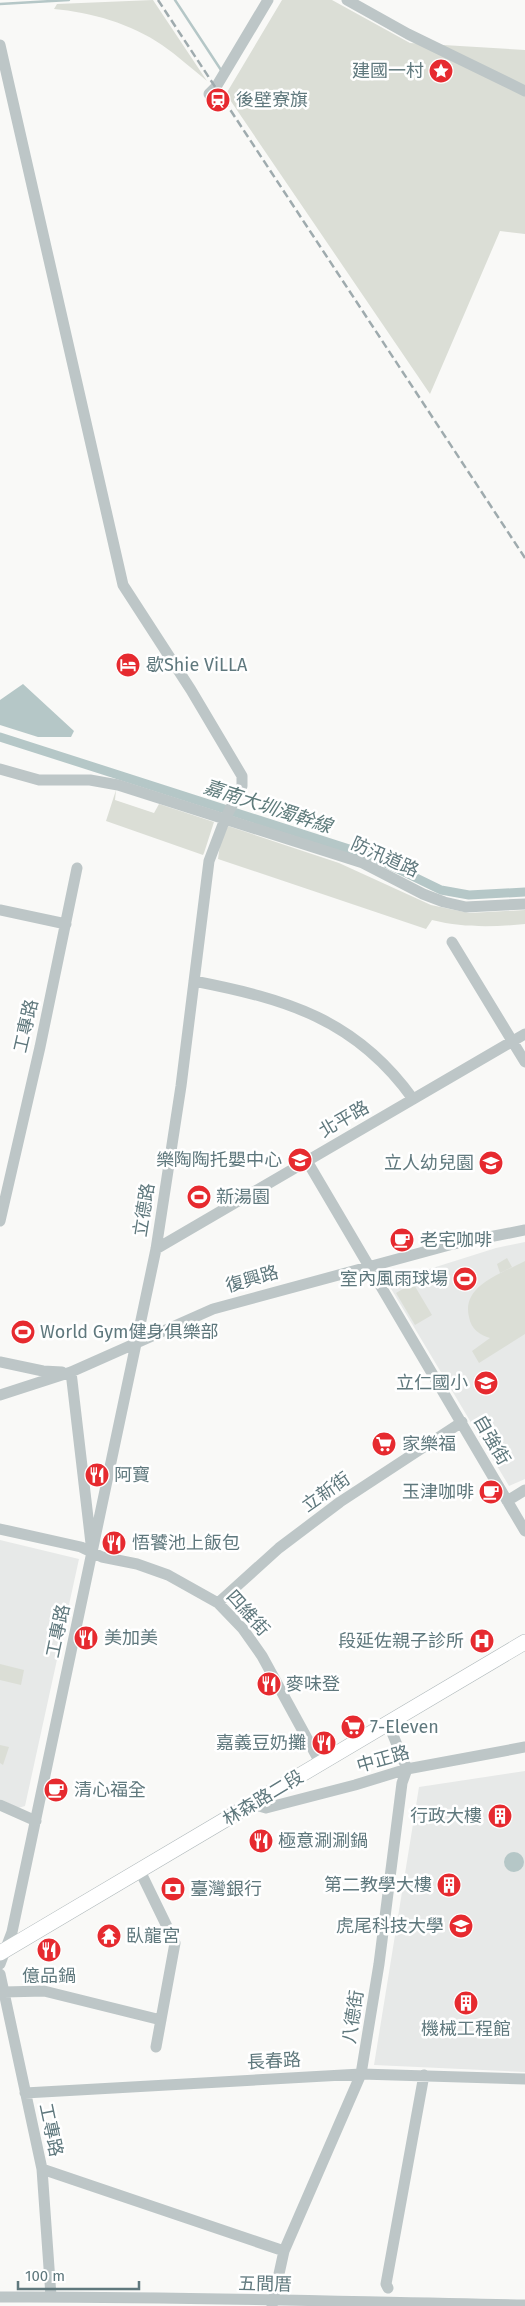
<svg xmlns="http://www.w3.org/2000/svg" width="525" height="2306" font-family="'Fira Sans','Noto Sans TC',sans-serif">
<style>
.built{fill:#e7e9e8}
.green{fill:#dbded6}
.water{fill:#b5c7c7}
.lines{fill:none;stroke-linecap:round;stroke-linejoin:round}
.stream{stroke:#b5c7c7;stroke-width:2.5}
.canal{stroke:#b5c7c7;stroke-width:9}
.major-casing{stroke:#b1babc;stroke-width:16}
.minor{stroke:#bdc6c7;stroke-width:11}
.major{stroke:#fff;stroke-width:15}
.rail{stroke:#9fabae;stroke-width:2.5;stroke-dasharray:8 4;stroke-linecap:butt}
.labels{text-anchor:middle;stroke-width:5;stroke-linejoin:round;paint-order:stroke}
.poi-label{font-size:18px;fill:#5f787d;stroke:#fff;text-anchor:start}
.street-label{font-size:18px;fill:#5f787d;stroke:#fff}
.water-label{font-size:19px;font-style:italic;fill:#5f7c7c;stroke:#fff}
</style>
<rect width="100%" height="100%" fill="#f9f9f7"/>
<path class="built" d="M525,1242V1479L509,1486L390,1287L393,1281L404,1277L496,1248Z
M0,1540L79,1559L25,1806L18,1808L0,1799Z
M525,1771V2072L374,2065L419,1787Z"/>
<path class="green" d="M153,0L207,81C192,69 178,56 162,45C132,24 90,12 54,9L57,4Z
M282,0H332L410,43L525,50V234L500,231L430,394L226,94Z
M116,790L115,800L154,813L159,804L214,822L204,853L203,855L106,821Z
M228,826L339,863L431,905L469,913L525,910V924C493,927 464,928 432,920L426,929L218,859L220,844Z
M507,1258L512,1267L500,1273L497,1264Z
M525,1261V1334L479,1363L472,1351L490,1338C480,1335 471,1329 469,1317C461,1285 503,1273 525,1261Z
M413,1283L432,1315L415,1325L396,1293Z
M0,1664L24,1670L21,1685L0,1680Z
M0,1745L9,1747L3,1765L0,1763Z"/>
<path class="water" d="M23,684L74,731L71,737H38L0,725V700Z
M504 1862a10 10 0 1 1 20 0a10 10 0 1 1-20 0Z"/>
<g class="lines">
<path class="stream" d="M175,0L221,70
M0,4L69,0"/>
<path class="canal" d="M0,737L371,856L441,890L469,895L525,892"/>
<defs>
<path id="major" d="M0,1953L525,1642"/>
</defs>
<use href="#major" class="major-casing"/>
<path class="minor" d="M347,0L408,34L525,91
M0,45L123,585L191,690L242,776V786L225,819L209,861L181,1086L156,1249L92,1552
M209,94L216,87L268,0
M0,769L39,780H90L118,785L363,863L423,894L444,902L466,907L525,904
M0,910L66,924
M452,942L525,1062
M194,981C286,999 356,1019 413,1099
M307,1161L525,1531
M0,1221L40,1047L77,868
M156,1249L525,1034
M0,1362L43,1371L62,1372
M0,1395L71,1372L213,1309L453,1244L525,1230
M507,1501L525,1490
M0,1529L81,1547L102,1557L137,1564L168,1575L218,1603L243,1629L262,1656L321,1764
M218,1603L279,1548L340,1502L462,1422
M252,1804L266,1808L355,1785L407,1769L525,1747
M0,1805L36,1821
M140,1871L175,1943L156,2047
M0,1964L12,1932L92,1552L71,1372
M0,1974L42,2169L51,2296
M4,1992L44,1991L161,2020
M25,2093L361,2074L525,2079
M42,2169L284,2251
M388,2288L386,2284L424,2075
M0,2297C175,2296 350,2302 525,2305
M272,2306L284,2251L361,2074L379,1964L402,1783L407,1769L388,1723"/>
<use href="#major" class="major"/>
<path class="rail" d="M158,0L525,558"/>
</g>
<defs>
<symbol id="sight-disc" viewBox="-11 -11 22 22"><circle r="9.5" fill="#e62a2f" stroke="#fff"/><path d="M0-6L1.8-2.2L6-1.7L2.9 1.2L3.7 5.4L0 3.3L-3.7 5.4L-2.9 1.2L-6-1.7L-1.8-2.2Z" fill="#fff"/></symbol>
<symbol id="station-disc" viewBox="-11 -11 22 22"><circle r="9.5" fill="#e62a2f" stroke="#fff"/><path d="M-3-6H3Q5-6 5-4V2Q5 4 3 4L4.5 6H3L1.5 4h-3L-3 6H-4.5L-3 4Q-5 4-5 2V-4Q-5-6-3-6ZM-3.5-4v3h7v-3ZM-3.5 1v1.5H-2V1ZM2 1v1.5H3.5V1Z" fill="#fff"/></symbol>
<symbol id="hotel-disc" viewBox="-11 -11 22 22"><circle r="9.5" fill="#e62a2f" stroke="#fff"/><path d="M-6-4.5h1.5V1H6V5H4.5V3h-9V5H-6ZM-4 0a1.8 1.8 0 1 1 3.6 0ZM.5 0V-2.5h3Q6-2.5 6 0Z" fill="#fff"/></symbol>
<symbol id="school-disc" viewBox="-11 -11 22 22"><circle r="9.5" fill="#e62a2f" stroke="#fff"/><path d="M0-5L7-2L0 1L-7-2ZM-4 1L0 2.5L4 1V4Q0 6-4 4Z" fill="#fff"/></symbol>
<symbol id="stadium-disc" viewBox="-11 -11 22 22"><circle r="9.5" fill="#e62a2f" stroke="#fff"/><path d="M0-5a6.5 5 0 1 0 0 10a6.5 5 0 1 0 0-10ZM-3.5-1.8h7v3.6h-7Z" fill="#fff"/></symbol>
<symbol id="cafe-disc" viewBox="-11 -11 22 22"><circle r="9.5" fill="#e62a2f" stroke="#fff"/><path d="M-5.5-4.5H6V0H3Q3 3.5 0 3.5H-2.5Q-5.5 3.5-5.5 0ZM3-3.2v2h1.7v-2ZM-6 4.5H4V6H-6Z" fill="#fff"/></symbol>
<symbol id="supermarket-disc" viewBox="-11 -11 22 22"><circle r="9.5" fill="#e62a2f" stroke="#fff"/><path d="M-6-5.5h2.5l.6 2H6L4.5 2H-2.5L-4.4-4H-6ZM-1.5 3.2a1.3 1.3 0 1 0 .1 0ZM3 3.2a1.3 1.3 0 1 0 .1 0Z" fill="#fff"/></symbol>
<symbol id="restaurant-disc" viewBox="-11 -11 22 22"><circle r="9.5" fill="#e62a2f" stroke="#fff"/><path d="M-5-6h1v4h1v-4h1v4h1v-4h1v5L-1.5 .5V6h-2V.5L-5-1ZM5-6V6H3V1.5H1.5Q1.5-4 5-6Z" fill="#fff"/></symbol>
<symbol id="hospital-disc" viewBox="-11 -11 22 22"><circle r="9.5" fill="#e62a2f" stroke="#fff"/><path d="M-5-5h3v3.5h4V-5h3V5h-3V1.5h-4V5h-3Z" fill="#fff"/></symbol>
<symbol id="building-disc" viewBox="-11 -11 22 22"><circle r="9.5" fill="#e62a2f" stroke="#fff"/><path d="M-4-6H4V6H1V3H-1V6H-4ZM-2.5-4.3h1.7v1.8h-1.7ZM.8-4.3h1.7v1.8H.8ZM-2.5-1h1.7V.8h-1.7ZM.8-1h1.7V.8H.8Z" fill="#fff"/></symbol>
<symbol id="bank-disc" viewBox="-11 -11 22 22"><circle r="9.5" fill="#e62a2f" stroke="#fff"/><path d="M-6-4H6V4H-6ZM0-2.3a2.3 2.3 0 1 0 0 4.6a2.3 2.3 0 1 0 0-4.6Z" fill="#fff"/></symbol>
<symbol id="university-disc" viewBox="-11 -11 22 22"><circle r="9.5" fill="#e62a2f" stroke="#fff"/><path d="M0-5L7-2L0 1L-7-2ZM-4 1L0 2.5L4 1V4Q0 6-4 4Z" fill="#fff"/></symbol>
<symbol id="temple-disc" viewBox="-11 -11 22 22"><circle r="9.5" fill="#e62a2f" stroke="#fff"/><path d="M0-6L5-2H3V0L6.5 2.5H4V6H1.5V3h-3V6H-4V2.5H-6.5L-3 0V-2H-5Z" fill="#fff"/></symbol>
</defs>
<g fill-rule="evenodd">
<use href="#sight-disc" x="427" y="57" width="28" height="28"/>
<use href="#station-disc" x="204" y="86" width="28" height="28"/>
<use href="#hotel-disc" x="114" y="651" width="28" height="28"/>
<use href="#school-disc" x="286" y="1146" width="28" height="28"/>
<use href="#school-disc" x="477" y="1149" width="28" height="28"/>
<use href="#stadium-disc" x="185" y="1183" width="28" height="28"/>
<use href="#cafe-disc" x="388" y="1226" width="28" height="28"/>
<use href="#stadium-disc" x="451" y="1265" width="28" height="28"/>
<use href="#stadium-disc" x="9" y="1318" width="28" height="28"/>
<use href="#school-disc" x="472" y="1369" width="28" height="28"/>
<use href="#supermarket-disc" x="370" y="1430" width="28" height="28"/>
<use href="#restaurant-disc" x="83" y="1461" width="28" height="28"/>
<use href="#cafe-disc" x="477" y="1478" width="28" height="28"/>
<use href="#restaurant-disc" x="100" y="1529" width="28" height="28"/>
<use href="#restaurant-disc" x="72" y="1624" width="28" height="28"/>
<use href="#hospital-disc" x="468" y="1627" width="28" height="28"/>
<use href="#restaurant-disc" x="255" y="1670" width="28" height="28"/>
<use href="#supermarket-disc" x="339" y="1713" width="28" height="28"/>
<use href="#restaurant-disc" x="310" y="1729" width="28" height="28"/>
<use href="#cafe-disc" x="42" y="1776" width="28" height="28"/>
<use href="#building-disc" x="486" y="1802" width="28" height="28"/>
<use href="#restaurant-disc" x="247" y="1827" width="28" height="28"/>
<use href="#building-disc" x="435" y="1871" width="28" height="28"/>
<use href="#bank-disc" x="159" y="1875" width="28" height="28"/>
<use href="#university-disc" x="447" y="1912" width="28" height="28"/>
<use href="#temple-disc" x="95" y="1922" width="28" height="28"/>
<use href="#restaurant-disc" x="35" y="1936" width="28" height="28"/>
<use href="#building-disc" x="452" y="1989" width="28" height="28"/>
</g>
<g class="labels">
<g class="poi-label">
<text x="424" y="77" text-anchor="end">建國一村</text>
<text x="236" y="106">後壁寮旗</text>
<text x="146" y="671">歇Shie ViLLA</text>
<text x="282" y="1166" text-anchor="end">樂陶陶托嬰中心</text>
<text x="474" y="1169" text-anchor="end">立人幼兒園</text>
<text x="216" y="1203">新湯園</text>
<text x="420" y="1246">老宅咖啡</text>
<text x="448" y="1285" text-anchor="end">室內風雨球場</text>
<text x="40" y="1338">World Gym健身俱樂部</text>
<text x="468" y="1389" text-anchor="end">立仁國小</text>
<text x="402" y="1450">家樂福</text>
<text x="114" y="1481">阿寶</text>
<text x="474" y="1498" text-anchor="end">玉津咖啡</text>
<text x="132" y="1549">悟饕池上飯包</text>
<text x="104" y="1644">美加美</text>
<text x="464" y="1647" text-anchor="end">段延佐親子診所</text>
<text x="286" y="1690">麥味登</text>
<text x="370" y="1733">7-Eleven</text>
<text x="306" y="1749" text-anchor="end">嘉義豆奶攤</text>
<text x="74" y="1796">清心福全</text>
<text x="482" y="1822" text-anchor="end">行政大樓</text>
<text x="278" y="1847">極意涮涮鍋</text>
<text x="432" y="1891" text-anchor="end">第二教學大樓</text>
<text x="190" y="1895">臺灣銀行</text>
<text x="444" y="1932" text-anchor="end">虎尾科技大學</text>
<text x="126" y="1942">臥龍宮</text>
<text x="49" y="1982" text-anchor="middle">億品鍋</text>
<text x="466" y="2035" text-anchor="middle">機械工程館</text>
</g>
<g class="street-label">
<text transform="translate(385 857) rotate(24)" y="6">防汛道路</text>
<text transform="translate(26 1026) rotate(-77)" y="6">工專路</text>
<text transform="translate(344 1119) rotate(-30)" y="6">北平路</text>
<text transform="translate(144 1210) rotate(-81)" y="6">立德路</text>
<text transform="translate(252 1279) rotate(-16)" y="6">復興路</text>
<text transform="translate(492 1440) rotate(60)" y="6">自強街</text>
<text transform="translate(326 1492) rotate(-35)" y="6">立新街</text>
<text transform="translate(248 1613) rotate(48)" y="6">四維街</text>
<text transform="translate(58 1631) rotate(-78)" y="6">工專路</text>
<text transform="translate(383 1759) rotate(-16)" y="6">中正路</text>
<text transform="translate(263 1798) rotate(-31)" y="6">林森路二段</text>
<text transform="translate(353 2017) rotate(-81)" y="6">八德街</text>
<text transform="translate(274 2061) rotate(-3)" y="6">長春路</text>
<text transform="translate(51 2130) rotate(78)" y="6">工專路</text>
<text transform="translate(265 2284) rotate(1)" y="6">五間厝</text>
</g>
<g class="water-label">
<text transform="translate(268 806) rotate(18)" y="7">嘉南大圳濁幹線</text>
</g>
</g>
<path d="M18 2281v8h121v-8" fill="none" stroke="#5f787d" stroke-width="2.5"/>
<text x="25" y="2281" font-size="15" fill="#5f787d" stroke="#ffffff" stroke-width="4" paint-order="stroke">100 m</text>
</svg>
